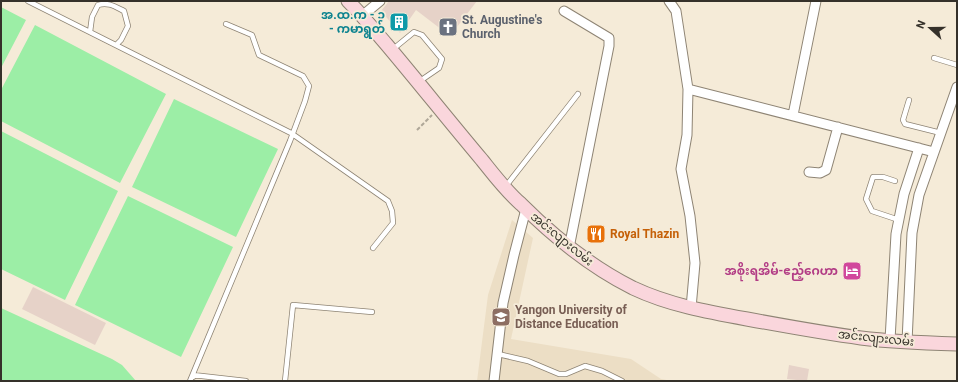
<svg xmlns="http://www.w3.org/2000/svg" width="958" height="382" font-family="Roboto,'Noto Sans Myanmar',sans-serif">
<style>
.built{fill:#ecdec5}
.green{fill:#9ceea6}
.building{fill:#e6d2c8}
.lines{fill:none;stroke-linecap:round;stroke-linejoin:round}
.lane-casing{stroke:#8e8474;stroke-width:6}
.street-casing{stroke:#8e8474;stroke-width:11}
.secondary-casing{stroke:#8e8474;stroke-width:15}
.path{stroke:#afa798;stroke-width:2;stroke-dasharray:4 2;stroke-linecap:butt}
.lane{stroke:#fff;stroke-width:4.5}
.street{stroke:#fff;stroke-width:9}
.secondary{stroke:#fad6dc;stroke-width:13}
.labels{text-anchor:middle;stroke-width:3.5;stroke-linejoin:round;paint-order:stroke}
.culture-label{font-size:12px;font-weight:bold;fill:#0d838f;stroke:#f5ebd8;text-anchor:end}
.worship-label{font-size:12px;font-weight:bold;fill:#5b616d;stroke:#f5ebd8;text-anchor:start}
.food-label{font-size:12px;font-weight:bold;fill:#c56008;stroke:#f5ebd8;text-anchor:start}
.street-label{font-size:12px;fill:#35312a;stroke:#f5ebd8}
.hotel-label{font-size:12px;font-weight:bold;fill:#b23c85;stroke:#f5ebd8;text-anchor:end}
.education-label{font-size:12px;font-weight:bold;fill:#785e54;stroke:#f5ebd8;text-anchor:start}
</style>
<rect width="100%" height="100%" fill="#f5ebd8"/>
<path class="built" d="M512,220L533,238L511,339L631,359L661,379L672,381H477L488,295Z"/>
<path class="green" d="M1,7L26,20L1,68Z
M35,25L166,94L120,183L1,121V90Z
M174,99L278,149L236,237L132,187Z
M1,131L118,191L65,300L1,269Z
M128,196L233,247L181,357L75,305Z
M1,308L112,359L122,365L136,381H1Z"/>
<path class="building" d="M389,1H477L450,36L416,10L400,33L381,11Z
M33,287L106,323L95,345L22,309Z
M789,365L809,369L807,381L787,379Z"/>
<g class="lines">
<defs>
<path id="lane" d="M28,1L291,133L388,201L392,211L393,223L373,248
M90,32L92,17L98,5C108,2 114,6 124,11L128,26L121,40L116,45
M392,50L414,32L422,35L442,59L439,68L420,81
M934,58L957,65
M909,100L903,120L905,124L941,133
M895,181L883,177H873L866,199L872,211L899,220
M506,186L578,94
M498,354L528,361L559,374H566L585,366L602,371L622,381
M193,377V375L246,381
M190,381L290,141L305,101L309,86L303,76L259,55L252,35L226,24
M285,381L293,305L372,312"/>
<path id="street" d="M669,1L676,11L688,89L687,135L681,169L690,216L695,263L691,308
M564,11L609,38V46L569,248
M362,16L380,1
M688,89L934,152
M793,115L816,1
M809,172L820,173L826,170L838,127
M890,340L896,234L904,194L919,148
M907,342L912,233L919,195L957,87
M494,381L503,303L514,255L526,209"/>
<path id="secondary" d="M348,1C362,15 374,30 387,45C419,83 450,122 482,160C494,175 506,191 521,204C554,237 591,267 633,288C669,305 708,312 747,319C785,326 823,333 861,338C893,342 925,343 957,344"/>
</defs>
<use href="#lane" class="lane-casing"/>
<use href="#street" class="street-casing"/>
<use href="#secondary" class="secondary-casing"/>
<path class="path" d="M417,130L432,115"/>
<use href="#lane" class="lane"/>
<use href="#street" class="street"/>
<use href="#secondary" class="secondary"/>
</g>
<defs>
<symbol id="building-square" viewBox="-11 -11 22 22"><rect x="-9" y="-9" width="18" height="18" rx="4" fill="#0f9aa8" stroke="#f5ebd8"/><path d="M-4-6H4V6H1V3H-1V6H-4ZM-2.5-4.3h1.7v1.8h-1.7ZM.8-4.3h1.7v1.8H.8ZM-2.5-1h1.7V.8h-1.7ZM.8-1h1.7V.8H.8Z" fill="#fff"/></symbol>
<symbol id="church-square" viewBox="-11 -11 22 22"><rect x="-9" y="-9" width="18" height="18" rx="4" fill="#6b7280" stroke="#f5ebd8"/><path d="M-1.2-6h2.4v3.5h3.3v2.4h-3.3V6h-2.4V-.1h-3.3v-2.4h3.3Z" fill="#fff"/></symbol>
<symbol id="restaurant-square" viewBox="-11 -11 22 22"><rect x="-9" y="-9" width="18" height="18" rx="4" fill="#e8710a" stroke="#f5ebd8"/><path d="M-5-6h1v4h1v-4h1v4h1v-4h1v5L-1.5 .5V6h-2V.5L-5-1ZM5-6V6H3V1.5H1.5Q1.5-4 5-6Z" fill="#fff"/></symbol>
<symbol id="hotel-square" viewBox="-11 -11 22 22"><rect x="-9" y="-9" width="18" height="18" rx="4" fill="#d1479c" stroke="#f5ebd8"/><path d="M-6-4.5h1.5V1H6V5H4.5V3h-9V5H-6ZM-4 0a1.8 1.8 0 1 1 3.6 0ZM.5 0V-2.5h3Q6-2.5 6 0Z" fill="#fff"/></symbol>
<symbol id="university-square" viewBox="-11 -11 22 22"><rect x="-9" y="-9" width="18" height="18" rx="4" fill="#8d6e63" stroke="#f5ebd8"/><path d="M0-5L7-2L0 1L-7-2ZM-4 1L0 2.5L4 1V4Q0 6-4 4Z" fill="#fff"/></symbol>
</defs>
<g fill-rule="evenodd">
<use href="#building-square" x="388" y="11" width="22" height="22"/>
<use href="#church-square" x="437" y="16" width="22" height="22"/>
<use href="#restaurant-square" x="585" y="223" width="22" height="22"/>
<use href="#hotel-square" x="841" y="260" width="22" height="22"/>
<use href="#university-square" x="490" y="306" width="22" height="22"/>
</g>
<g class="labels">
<g class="culture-label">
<text x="385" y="19">အ.ထ.က - ၁<tspan x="385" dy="14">- ကမာရွတ်</tspan></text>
</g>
<g class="worship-label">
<text x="462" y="24">St. Augustine's<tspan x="462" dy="14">Church</tspan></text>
</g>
<g class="food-label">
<text x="610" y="238">Royal Thazin</text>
</g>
<g class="street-label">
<text transform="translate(562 239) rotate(39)" y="4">အင်းလျားလမ်း</text>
<text transform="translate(876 338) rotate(6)" y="4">အင်းလျားလမ်း</text>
</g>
<g class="hotel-label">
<text x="838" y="275">အစိုးရအိမ်-ဧည့်ဂေဟာ</text>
</g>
<g class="education-label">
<text x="515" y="314">Yangon University of<tspan x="515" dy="14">Distance Education</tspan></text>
</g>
</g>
<rect width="958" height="382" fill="none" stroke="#35312a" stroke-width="4"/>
<g transform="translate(930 28) rotate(291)" stroke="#f5ebd8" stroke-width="3" paint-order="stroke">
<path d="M0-3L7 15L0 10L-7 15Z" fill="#35312a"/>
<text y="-6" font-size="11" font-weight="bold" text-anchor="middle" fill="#35312a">N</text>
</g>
</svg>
